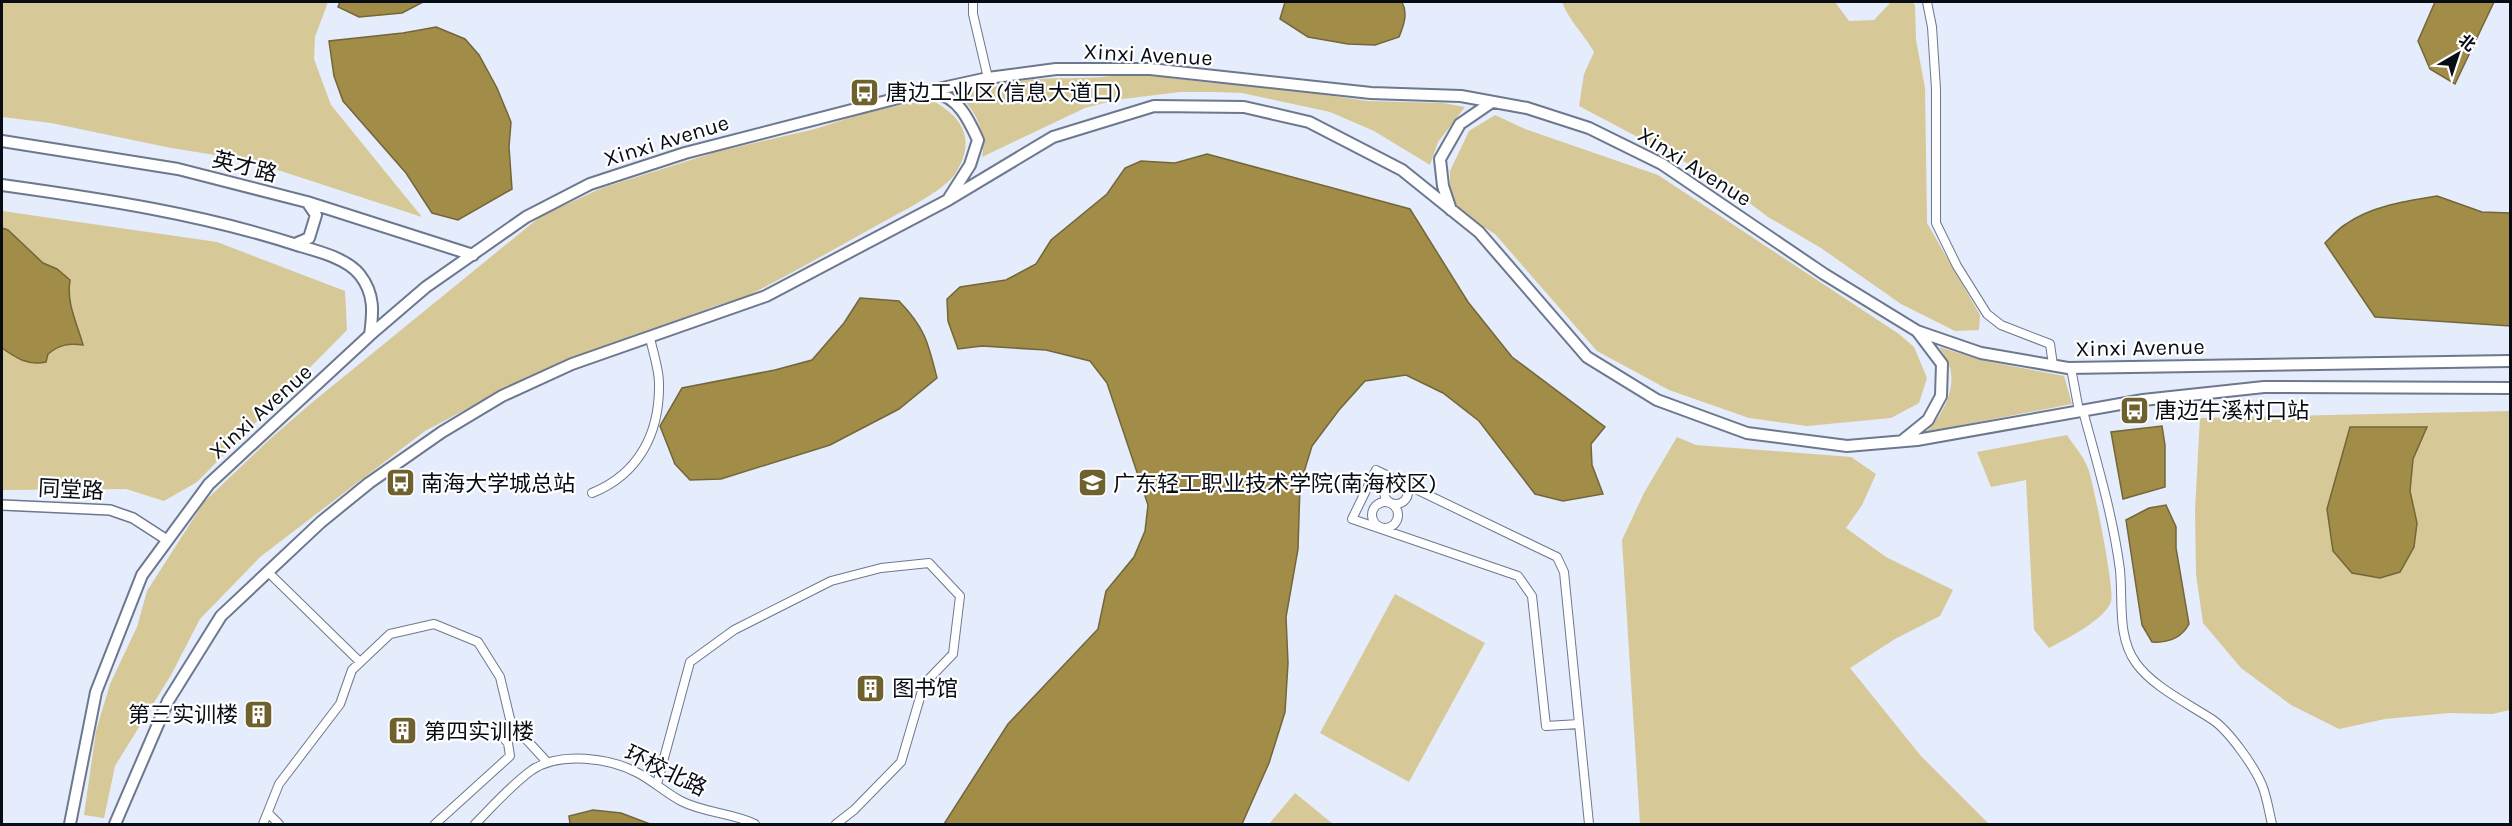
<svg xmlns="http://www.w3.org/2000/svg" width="2512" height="826" font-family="Karla,'Noto Sans SC',sans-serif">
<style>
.green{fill:#d6c897}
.water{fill:#a18d47;stroke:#736638;stroke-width:1.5}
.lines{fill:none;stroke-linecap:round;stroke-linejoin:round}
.minor-casing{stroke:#6d788e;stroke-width:10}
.tertiary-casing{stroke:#6d788e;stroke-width:12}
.secondary-casing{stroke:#6d788e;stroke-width:14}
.minor{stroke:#fff;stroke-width:8}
.tertiary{stroke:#fff;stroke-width:9}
.secondary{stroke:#fff;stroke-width:10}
.labels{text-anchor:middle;stroke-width:4.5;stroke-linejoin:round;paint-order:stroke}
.street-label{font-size:22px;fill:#080c14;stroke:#fff}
.poi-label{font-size:22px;fill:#080c14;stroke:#fff;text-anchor:start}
</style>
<rect width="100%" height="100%" fill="#e5ecfc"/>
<path class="green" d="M2,2H328L315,37L314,59L331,105L422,217L247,160L171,148L51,123L2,117Z
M1562,2H1835L1849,21L1874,20L1891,2H1912L1915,5L1916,40L1925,88L1927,223L1980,315L1979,330L1955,331L1901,304L1821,248L1768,217L1719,180L1579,106L1584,74L1594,52C1584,34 1569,21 1562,2Z
M1112,76H1153L1213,83H1244L1368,101L1443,103L1465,107L1438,142L1430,165L1374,131L1330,112L1242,93L1215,92H1180L1115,100L1085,108L982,157C987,132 975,108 956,93C977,93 998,83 1019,81C1050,76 1081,80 1112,76Z
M935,102C966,120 975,143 955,174C945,190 901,212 883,222C837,247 792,274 745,297L715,306L529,376L425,431L260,557L200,619L171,675L115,766L104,818L84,815L96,731L110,684L137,627L147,591L204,502L270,439L309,405L541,216L602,188L716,152L815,129L864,113L910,103Z
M1495,115L1525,129L1658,175L1899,334L1914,347L1927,378L1919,403L1891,418L1807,426L1749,418L1669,390L1597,351L1495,234L1450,206V171L1469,131Z
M2,211L217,242L345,291L347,330L197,482L164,501L126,489L2,490Z
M1939,347L1985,361L2064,376L2072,404L1926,432C1942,416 1956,390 1950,368C1948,361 1943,353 1939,347Z
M2510,411V710L2492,714L2449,713L2385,719L2339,729L2291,705L2241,668L2203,623L2196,574L2195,510L2200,418Z
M2067,435C2074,446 2085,458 2089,471C2094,487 2115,590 2111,602C2103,621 2066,639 2049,648L2034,630L2026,480L1991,487L1977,452Z
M1677,437L1696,445L1851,457L1876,474L1862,505L1846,528L1886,557L1953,590L1940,616L1895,639L1850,668L1921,756L1989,824H1640L1622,540L1644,493Z
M1395,594L1485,643L1409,782L1320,733Z
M1295,793L1333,824H1269Z"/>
<path class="water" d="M340,2H423L402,13L359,17L338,7Z
M1285,2H1402C1408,13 1404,25 1399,37L1375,45L1348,44L1308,37L1280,19Z
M2435,2H2494L2455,84L2430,69L2418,41Z
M436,27L465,39L479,55L497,88L511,122L509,147L512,189L458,220L432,213L406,173L343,101L334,76L329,41L403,33Z
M1207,154L1410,209L1468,302L1512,357L1605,427L1591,444L1592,465L1603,494L1563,501L1535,494L1479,421L1443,393L1406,375L1365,381L1339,410L1312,446L1300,485L1298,549L1286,617L1288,663L1285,712L1269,763L1242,824H944L1008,724L1098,629L1106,591L1134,557L1145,531L1148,505L1107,383L1090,361L1046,350L982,346L958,349L948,321L947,299L960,287L1006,280L1036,264L1051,240L1107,194L1125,168L1141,161L1175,163Z
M2437,196L2482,212L2510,213V326L2375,317L2325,243C2331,237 2338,229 2346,224C2372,206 2406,201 2437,196Z
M2,228L8,230L43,263L57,269L70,280C66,303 77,323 83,345C68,343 59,345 48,354L46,362C28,366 16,358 2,348Z
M860,298L899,301C925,328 928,342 937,378L899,409L830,445L721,479L690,480L675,464L660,426L682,388L775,370L812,360L844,323Z
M2162,426L2165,445V487L2123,499L2111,432Z
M2350,427H2427L2413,459L2410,491L2417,523L2414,547L2400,572L2380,578L2352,573L2333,551L2327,509Z
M2166,505L2176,527V548L2189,624C2181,639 2168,643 2152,642L2142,625L2126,520L2149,508Z
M593,810L621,813L650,824H570L569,816Z"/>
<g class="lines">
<defs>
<path id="minor" d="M973,2V14L988,78
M1927,2L1932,27L1936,89V223L1957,266L1987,314L2001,325L2050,344L2053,365
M2071,368L2079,411
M2083,411C2097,463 2113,516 2120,570C2123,601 2117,637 2136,663C2153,687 2189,704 2213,720C2229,731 2254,766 2262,785C2267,797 2269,812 2272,824
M1384 492a12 12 0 1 1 24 0a12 12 0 1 1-24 0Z
M592,493C639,474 660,433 659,383C659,369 653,352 650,338
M1372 515a13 13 0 1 1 26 0a13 13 0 1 1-26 0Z
M268,572L360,662
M1579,724L1546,726L1532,596L1518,576L1352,519L1376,470L1557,557L1564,572L1589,824
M657,784L690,662L734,630L831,581L881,568L929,563L960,596L953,654L924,684L901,762L854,810L836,824
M268,813L279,824
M263,824L279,784L340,704L352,670L390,634L434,624L478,642L500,677L511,723L547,762
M435,824L510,756L508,743L498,732L511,723
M475,824C493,806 511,785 532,770C560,751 610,758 638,773C653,781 666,793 681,801C704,813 733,813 755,824"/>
<path id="tertiary" d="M2,505L110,510L133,518L167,540"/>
<path id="secondary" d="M934,93C958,96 969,120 978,140L970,165L949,198
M2,141L178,169L307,202L473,255
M2,185C102,199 203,214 300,246C318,251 348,259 360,275C375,294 373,313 370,335
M1451,210L1443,186L1440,159L1460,124L1492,102
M295,244L309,238L316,215L307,202
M1902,441L1928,420L1941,396L1942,364L1917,331
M70,824L96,692L142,575L209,484L370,335L426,287L526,217L590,184L685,153L906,96L988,78L1056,69H1150L1371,93L1461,96L1527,108L1589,128L1662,164L1824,274L1917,331L1981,353L2068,368L2510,361
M115,824L168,701L221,616L321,522L369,483L442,432L502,396L572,364L766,296L948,200L1053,137L1154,106L1244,107L1309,122L1402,170L1479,232L1587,357L1657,400L1747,433L1847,446L1917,440L2143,400L2264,387L2510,388"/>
</defs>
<use href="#minor" class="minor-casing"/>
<use href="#tertiary" class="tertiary-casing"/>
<use href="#secondary" class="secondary-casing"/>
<use href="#minor" class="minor"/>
<use href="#tertiary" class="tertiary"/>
<use href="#secondary" class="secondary"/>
</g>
<defs>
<symbol id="bus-square" viewBox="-11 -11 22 22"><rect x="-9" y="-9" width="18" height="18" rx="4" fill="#6f612e" stroke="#fff"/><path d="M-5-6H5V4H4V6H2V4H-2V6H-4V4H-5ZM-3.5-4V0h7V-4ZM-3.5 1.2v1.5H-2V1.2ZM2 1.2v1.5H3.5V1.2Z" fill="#fff"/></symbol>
<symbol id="university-square" viewBox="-11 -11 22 22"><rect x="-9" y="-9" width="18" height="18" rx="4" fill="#6f612e" stroke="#fff"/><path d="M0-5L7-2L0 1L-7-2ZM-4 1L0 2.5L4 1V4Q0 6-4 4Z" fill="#fff"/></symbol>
<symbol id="building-square" viewBox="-11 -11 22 22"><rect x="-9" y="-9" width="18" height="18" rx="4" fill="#6f612e" stroke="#fff"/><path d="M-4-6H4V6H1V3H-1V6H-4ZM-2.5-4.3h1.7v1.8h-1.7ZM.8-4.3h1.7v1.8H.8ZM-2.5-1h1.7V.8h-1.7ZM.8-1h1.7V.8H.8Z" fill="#fff"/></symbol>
</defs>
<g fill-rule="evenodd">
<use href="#bus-square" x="848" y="76" width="33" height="33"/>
<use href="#bus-square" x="2118" y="394" width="33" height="33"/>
<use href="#bus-square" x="384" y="466" width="33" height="33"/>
<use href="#university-square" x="1076" y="466" width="33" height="33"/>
<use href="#building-square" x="854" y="672" width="33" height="33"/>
<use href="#building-square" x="242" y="698" width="33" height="33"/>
<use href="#building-square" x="386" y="714" width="33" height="33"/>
</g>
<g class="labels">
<g class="street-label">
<text transform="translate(1148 54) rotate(3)" y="8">Xinxi Avenue</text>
<text transform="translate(666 140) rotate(-17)" y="8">Xinxi Avenue</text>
<text transform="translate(245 166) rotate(14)" y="8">英才路</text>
<text transform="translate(1695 166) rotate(32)" y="8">Xinxi Avenue</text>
<text transform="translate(2140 347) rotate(-1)" y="8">Xinxi Avenue</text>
<text transform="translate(260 411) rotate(-42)" y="8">Xinxi Avenue</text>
<text transform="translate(71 489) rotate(3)" y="8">同堂路</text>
<text transform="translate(666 770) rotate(26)" y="8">环校北路</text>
</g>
<g class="poi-label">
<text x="886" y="100">唐边工业区(信息大道口)</text>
<text x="2155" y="418">唐边牛溪村口站</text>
<text x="421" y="491">南海大学城总站</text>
<text x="1113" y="491">广东轻工职业技术学院(南海校区)</text>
<text x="892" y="696">图书馆</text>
<text x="238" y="722" text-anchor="end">第三实训楼</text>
<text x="424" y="739">第四实训楼</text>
</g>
</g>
<rect width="2512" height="826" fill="none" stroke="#080c14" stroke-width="6"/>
<g transform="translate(2458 54) rotate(39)" stroke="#ffffff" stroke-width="4.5" paint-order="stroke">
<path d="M0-4.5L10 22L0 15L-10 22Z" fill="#080c14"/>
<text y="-9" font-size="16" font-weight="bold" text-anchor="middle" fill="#080c14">北</text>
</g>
</svg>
